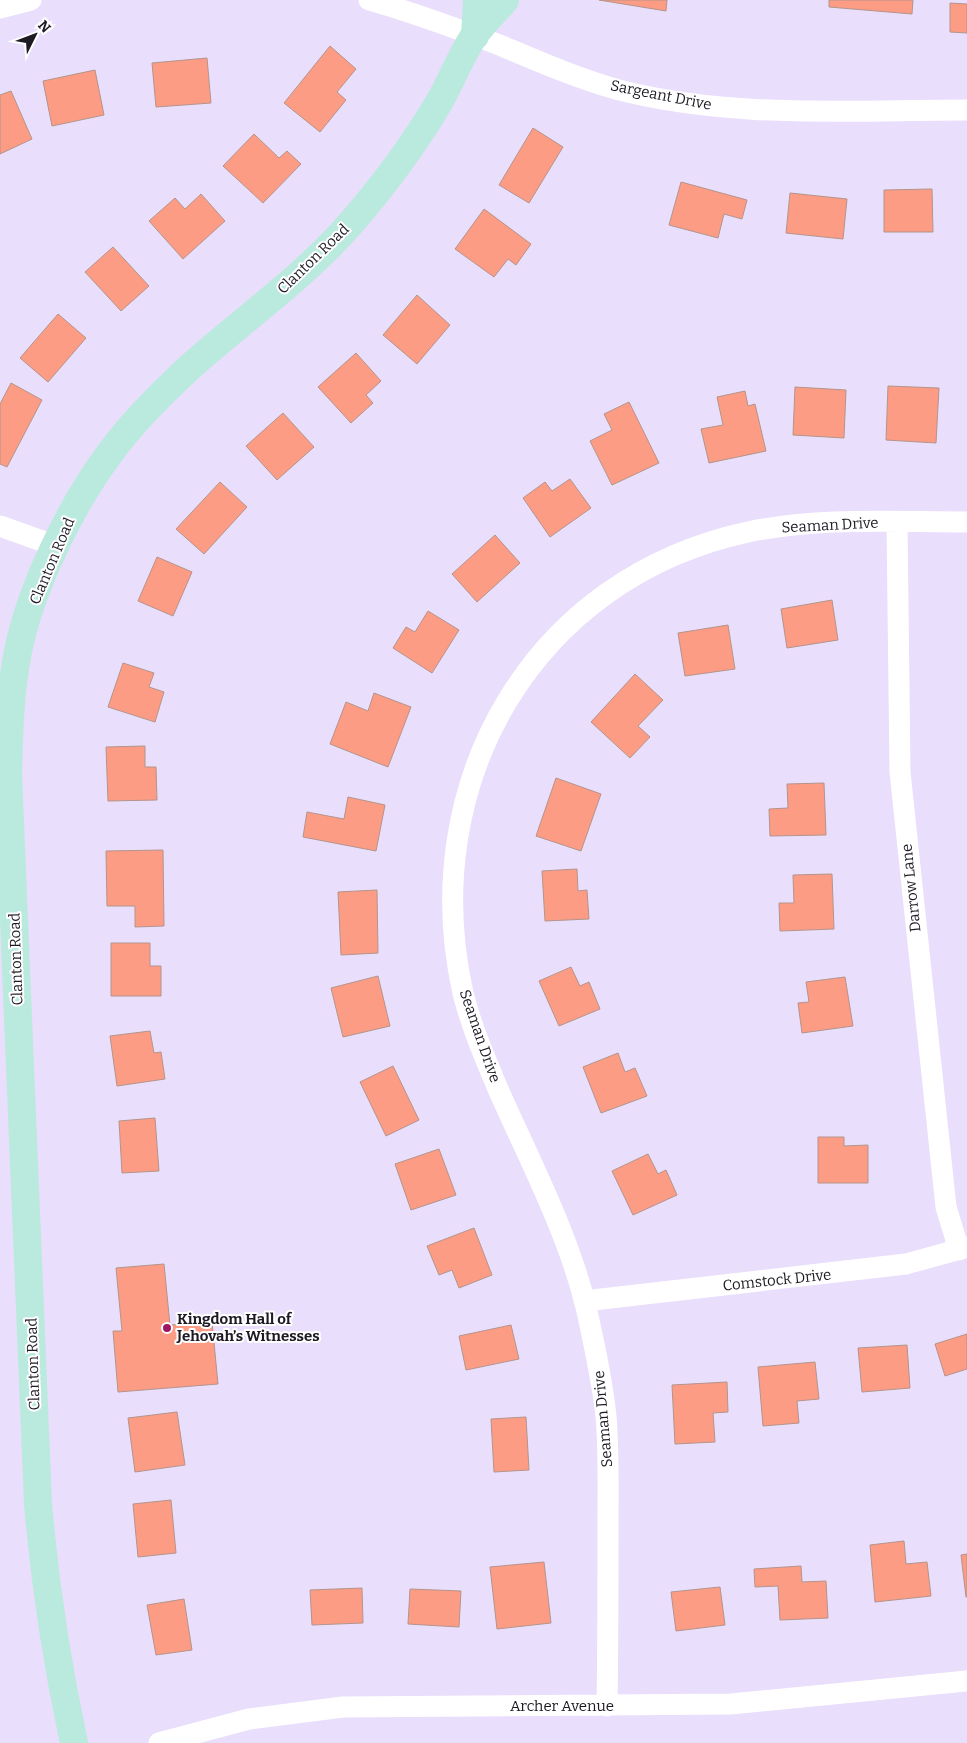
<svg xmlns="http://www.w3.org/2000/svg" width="967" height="1743" font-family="Bitter,serif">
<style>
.building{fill:#fc9c84;stroke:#b4948c}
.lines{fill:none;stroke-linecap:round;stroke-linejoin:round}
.minor{stroke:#fff;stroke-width:21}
.secondary{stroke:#baeadd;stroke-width:28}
.poi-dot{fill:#9e1564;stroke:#fff;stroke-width:2}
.labels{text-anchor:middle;stroke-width:4;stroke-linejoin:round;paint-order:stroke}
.street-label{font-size:15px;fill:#1e1a24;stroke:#fff}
.poi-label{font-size:15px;font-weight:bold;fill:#1e1a24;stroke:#fff;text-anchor:start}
</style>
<rect width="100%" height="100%" fill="#e9defb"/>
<path class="building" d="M599,0H667L666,11Z
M829,0H913L912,14L829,7Z
M950,3L967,4V33L950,32Z
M330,46L356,69L337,92L346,100L320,132L284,103Z
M207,58L211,103L156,107L152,63Z
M95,70L104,115L52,126L43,81Z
M11,91L32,139L0,154V95Z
M533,128L563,147L529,203L499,185Z
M254,134L279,158L287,151L301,164L263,203L223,166Z
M681,182L747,200L742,219L724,214L718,238L669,225Z
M932,189L933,232H884V190Z
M790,193L847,199L843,239L786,233Z
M201,194L225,221L183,259L149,221L175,198L185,209Z
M484,209L531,244L516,265L508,259L494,277L455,249Z
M113,247L149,286L121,311L85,272Z
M417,295L450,325L417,364L383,335Z
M58,314L86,338L48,382L20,358Z
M356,353L381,381L366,395L373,403L351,423L318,387Z
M11,383L42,400L7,467L0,464V404Z
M888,386L939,388L936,443L886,440Z
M795,387L846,390L844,438L793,435Z
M745,391L748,406L755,404L766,451L709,463L701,429L723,425L717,397Z
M629,402L659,463L612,485L590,441L612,430L604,414Z
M283,413L314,447L277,480L246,446Z
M570,479L591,508L550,537L523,498L545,482L552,491Z
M220,482L247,507L204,554L176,529Z
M495,535L520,563L477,602L452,574Z
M157,557L192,572L173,616L138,601Z
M832,600L838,640L787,648L781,609Z
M428,611L459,630L432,673L393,648L406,627L415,632Z
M728,625L735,669L685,676L678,633Z
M123,663L154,673L149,687L164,692L155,722L108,707Z
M635,674L663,700L638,726L650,737L630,758L591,722Z
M374,693L411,707L388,767L330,744L346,702L368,711Z
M145,746V767H156L157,800L108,801L106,747Z
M556,778L601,794L581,851L536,836Z
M824,783L826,835L770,836L769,809L788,808L787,784Z
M348,797L385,805L376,851L303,837L307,812L344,819Z
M163,850L164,926L135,927V906H107L106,851Z
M577,869L578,891L587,890L589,919L545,921L542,871Z
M832,874L834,929L780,931L779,903H794L793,875Z
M377,890L378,953L341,955L338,892Z
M111,943H150V966H161V996H111Z
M571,967L580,986L589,982L600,1009L559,1026L539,981Z
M378,976L390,1026L343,1037L331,988Z
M845,977L853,1026L802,1033L798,1003L809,1002L806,982Z
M150,1031L154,1053L161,1052L165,1079L117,1086L110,1036Z
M618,1053L625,1072L635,1068L647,1096L601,1113L583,1067Z
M393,1066L419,1120L386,1136L360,1082Z
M155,1118L159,1171L122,1173L119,1121Z
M818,1137H844V1146L868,1145V1183H818Z
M439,1149L456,1195L411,1210L395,1164Z
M648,1154L658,1174L666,1170L677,1195L633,1215L612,1171Z
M474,1228L492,1275L459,1288L452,1270L439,1275L427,1246Z
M164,1264L170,1325L212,1322L218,1384L118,1392L113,1331H122L116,1268Z
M511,1325L519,1359L466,1370L459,1336Z
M967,1334V1369L945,1376L935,1344Z
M907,1345L910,1388L862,1392L858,1348Z
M815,1362L819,1399L797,1401L799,1423L763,1426L758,1367Z
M727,1382L728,1412L713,1413L715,1442L675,1444L672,1385Z
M177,1412L185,1465L135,1472L128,1418Z
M526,1417L529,1470L494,1472L491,1419Z
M171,1500L176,1553L138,1557L133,1504Z
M904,1541L906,1564L927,1562L931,1596L875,1602L870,1545Z
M967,1554V1597H966L961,1555Z
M544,1562L551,1623L497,1629L490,1567Z
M801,1566L802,1582L826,1581L828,1618L780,1620L778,1586L755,1587L754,1569Z
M720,1587L725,1625L676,1631L671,1592Z
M362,1588L363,1623L312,1625L310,1590Z
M410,1589L461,1591L459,1627L408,1624Z
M184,1599L192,1650L156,1655L147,1605Z"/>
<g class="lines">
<path class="minor" d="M369,0C415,13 458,29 502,46C540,62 579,79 619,90C733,119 851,110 967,110
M0,8L31,0
M897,522L900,772L946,1207L959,1250
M0,526L56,546
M584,1301L906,1264L967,1247
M607,1706C608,1646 608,1586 608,1526C608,1489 609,1452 606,1416C602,1379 594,1343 586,1307C568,1233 529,1159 498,1089C485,1058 471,1026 463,993C416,783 533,578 748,532C819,517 894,522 967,522
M159,1743L249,1719L343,1707L731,1704L967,1681"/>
<path class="secondary" d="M475,36L477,0
M74,1743C57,1664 45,1585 38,1504L8,774C9,732 10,692 18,651C31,587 71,505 110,453C133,421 163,392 191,366C245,318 304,277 351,223C384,185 413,146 438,104C451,82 460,57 474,36C483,23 495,12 505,0"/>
</g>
<circle class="poi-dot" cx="167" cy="1328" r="5"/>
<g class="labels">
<g class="street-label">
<text transform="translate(661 95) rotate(11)" y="5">Sargeant Drive</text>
<text transform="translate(313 259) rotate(-44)" y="5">Clanton Road</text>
<text transform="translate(830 525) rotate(-3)" y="5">Seaman Drive</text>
<text transform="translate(52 561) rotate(-67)" y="5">Clanton Road</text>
<text transform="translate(911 888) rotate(-96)" y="5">Darrow Lane</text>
<text transform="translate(16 959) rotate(-92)" y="5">Clanton Road</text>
<text transform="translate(480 1036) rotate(71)" y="5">Seaman Drive</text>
<text transform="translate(777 1280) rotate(-6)" y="5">Comstock Drive</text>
<text transform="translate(33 1364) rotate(-92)" y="5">Clanton Road</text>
<text transform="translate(603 1419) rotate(-95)" y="5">Seaman Drive</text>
<text x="562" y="1711">Archer Avenue</text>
</g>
<g class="poi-label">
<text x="177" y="1324">Kingdom Hall of<tspan x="177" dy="17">Jehovah’s Witnesses</tspan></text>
</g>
</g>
<g transform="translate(35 35) rotate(48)" stroke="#ffffff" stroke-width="4" paint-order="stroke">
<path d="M0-4L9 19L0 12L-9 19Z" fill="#1e1a24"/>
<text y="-8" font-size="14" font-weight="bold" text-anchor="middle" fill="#1e1a24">N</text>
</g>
</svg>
